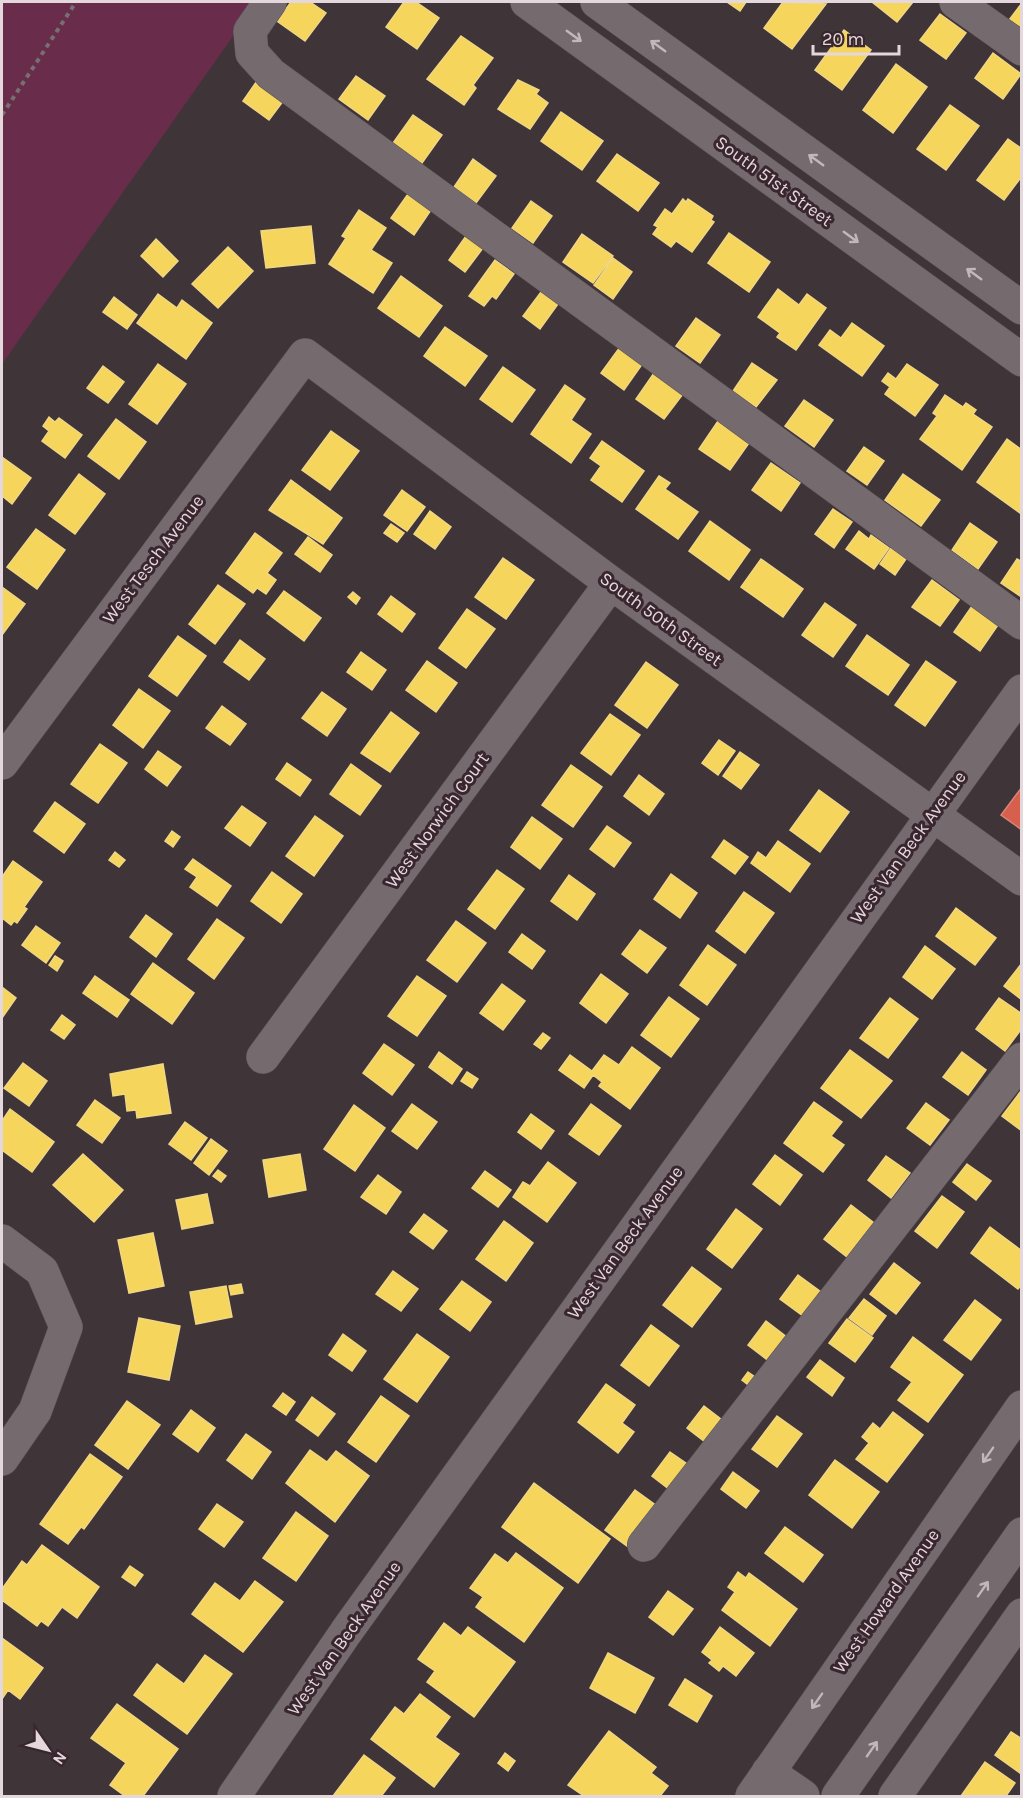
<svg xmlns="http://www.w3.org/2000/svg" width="1023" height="1798" font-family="Karla,sans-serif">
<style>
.green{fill:#692c4a}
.homes{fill:#f6d55c;stroke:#f1d683;stroke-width:1.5}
.shops{fill:#d6604d;stroke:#da8478;stroke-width:1.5}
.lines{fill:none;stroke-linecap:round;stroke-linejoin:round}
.minor-casing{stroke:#5b5256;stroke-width:34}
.path{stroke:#777072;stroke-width:4;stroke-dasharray:4.5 4.5;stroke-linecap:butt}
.minor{stroke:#756b6f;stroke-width:33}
.oneway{stroke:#c3b7bc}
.labels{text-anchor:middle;stroke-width:6;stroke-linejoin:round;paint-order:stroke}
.street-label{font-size:18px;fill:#e5d8dd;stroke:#39262e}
</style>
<rect width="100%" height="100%" fill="#3f3539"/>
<path class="green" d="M2,2H257L2,364Z"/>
<path class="homes" d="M291,2H310L326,13L305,41L277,21Z
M404,2H416L439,18L417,49L386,27Z
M727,2H746L740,11Z
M783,2L826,4L792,49L764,28Z
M872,2H913L897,22Z
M1022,3V29L1009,20Z
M940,14L966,33L946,59L920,40Z
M844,30L871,50L842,90L815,70Z
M461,36L493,58L473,85L476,88L464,105L427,79Z
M993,53L1021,74L1003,99L975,78Z
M896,64L927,87L893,133L863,110Z
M356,76L385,96L368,120L339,99Z
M518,80L539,90L536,94L548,103L530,129L498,109Z
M257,81L284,100L269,120L243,101Z
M950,105L979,126L946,170L917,149Z
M561,112L603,141L582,170L541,141Z
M413,115L442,135L422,163L393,143Z
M1008,139L1022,149V176L1004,200L977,180Z
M617,154L659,183L638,211L597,181Z
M473,159L496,176L476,203L454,187Z
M408,194L431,210L414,235L391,218Z
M683,199L686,202L688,199L713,216L711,220L714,222L692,252L676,241L671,247L653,234L658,227L654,225L665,209L672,214Z
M531,201L552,216L533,243L512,228Z
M359,210L386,228L371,250L392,263L373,293L329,264L346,238L342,236Z
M311,226L315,263L266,268L261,231Z
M729,233L770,262L749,292L708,263Z
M582,234L613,256L593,283L563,262Z
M466,236L483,248L465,272L449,260Z
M156,239L178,261L163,277L141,256Z
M228,247L253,271L218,308L192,284Z
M613,258L632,272L613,299L594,285Z
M495,260L514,274L496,299L492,296L484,306L469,296Z
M401,276L442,306L419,337L378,308Z
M778,289L799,305L807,294L826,308L796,350L777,337L780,333L758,317Z
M541,292L558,304L540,329L523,316Z
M158,294L177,308L182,300L212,323L186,359L137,323Z
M114,297L137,315L127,329L103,312Z
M696,318L720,335L700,363L676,346Z
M852,323L884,346L862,376L819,345L830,330L841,338Z
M445,327L487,356L465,386L424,356Z
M620,347L643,363L624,390L601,373Z
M752,363L777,380L756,407L733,391Z
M158,364L186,384L157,424L129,404Z
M907,364L938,385L915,416L885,394L890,387L882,381L888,373L896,379Z
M103,366L124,382L108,403L87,388Z
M503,367L535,390L512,422L480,399Z
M654,373L683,394L664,419L636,399Z
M565,385L585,399L571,420L591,434L571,463L531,434Z
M945,395L963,407L966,403L976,410L973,414L992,427L962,470L920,439L937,416L933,413Z
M804,400L833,420L814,447L785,426Z
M49,417L55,422L59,418L82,435L65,458L42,441L49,431L43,426Z
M116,419L146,442L119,479L88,456Z
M718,421L749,443L730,470L699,449Z
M331,431L359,451L330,490L302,470Z
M1007,439L1022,450L1020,513L977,482Z
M602,441L644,471L622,502L591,480L601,466L590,458Z
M864,447L884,461L867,485L847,471Z
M2,457L31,478L12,504L2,496Z
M771,463L800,483L781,511L752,490Z
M79,474L105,494L75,534L49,515Z
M903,474L940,500L921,526L885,500Z
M659,476L670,483L665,489L698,512L678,539L636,509Z
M291,480L342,518L323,544L269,510Z
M402,490L425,507L407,531L384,515Z
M833,509L852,522L834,548L815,534Z
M430,511L451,527L435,549L414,534Z
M710,521L750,550L729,580L689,551Z
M970,523L997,542L978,569L952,550Z
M391,524L404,533L397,542L384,533Z
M36,529L65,550L37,589L7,567Z
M859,531L869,539L871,535L889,548L874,569L846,549Z
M255,533L282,553L267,573L276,580L266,594L257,588L253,593L226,573Z
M308,537L332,555L320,572L295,554Z
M891,548L906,559L895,575L880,564Z
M503,558L534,580L506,619L475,597Z
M761,559L803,589L783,617L741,587Z
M1017,559L1022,562L1020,596L1001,583Z
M932,580L959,600L940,626L912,607Z
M218,585L245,604L215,644L189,624Z
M2,587L25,604L2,635Z
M284,591L321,618L304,641L267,613Z
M353,592L360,598L356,604L348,597Z
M391,596L415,614L402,632L378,614Z
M825,603L856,625L833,657L802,635Z
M972,606L998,625L980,651L954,632Z
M467,609L495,629L466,668L439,648Z
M867,635L909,665L888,695L846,666Z
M178,636L206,656L177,696L149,676Z
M240,640L265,659L249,680L224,662Z
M361,652L386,670L372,690L347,672Z
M427,661L457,683L436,712L406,690Z
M926,661L956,682L925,726L895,705Z
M646,662L678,685L647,728L615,705Z
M139,689L170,711L143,748L113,725Z
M322,692L346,709L327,736L302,718Z
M222,706L246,724L230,745L206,728Z
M391,712L419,733L390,772L361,753Z
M610,714L640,735L611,775L581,753Z
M719,740L735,751L718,775L702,763Z
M100,744L127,763L98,803L71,784Z
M158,751L181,767L167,786L145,769Z
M740,752L759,765L741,789L723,776Z
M287,763L311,780L300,796L276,779Z
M351,764L381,786L360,815L330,794Z
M571,765L602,787L573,827L542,805Z
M639,775L664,794L649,815L624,796Z
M819,790L849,812L820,852L790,830Z
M55,802L85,824L64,853L34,831Z
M242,806L266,823L250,846L225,828Z
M315,816L343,836L314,876L286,856Z
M532,817L562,839L540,869L511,847Z
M607,826L631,843L614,867L590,849Z
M172,831L180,837L173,847L165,841Z
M724,840L748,857L735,874L712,857Z
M778,841L810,864L790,892L751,863L758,852L766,858Z
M115,852L125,860L119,867L109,860Z
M193,859L231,886L217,906L190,887L197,877L185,869Z
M13,861L42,882L24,907L27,909L17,923L14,921L11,925L2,918V877Z
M497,870L524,889L495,929L468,909Z
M272,872L302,894L281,923L251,901Z
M671,874L697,893L680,918L654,899Z
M569,875L595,894L577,920L551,901Z
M744,892L774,913L745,953L716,931Z
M956,908L996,938L975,965L936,936Z
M146,915L172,934L156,957L130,937Z
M217,919L244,938L214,979L188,959Z
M456,921L486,943L457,982L427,960Z
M36,926L60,943L46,963L22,945Z
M640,930L666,948L647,973L622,954Z
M522,934L545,951L532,969L509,952Z
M708,945L736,965L707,1005L680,985Z
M925,946L955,969L932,999L903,977Z
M55,956L63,961L57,971L49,965Z
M153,963L194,993L172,1024L131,994Z
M1022,963V1000L1004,986Z
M601,974L628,994L606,1023L580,1003Z
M95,976L129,1000L117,1017L83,993Z
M417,976L446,996L417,1036L388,1016Z
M502,984L525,1001L503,1030L480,1013Z
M2,987L16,998L2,1018Z
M669,997L699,1019L671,1057L641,1035Z
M890,998L918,1019L888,1058L860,1038Z
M999,998L1022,1014V1028L1005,1051L976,1029Z
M62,1015L75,1025L64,1039L51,1030Z
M543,1033L550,1038L541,1049L534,1044Z
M384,1044L414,1065L392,1095L363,1073Z
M632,1047L660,1068L630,1109L599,1086L602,1082L593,1075L584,1088L559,1070L570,1055L592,1071L604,1055L619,1065Z
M850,1050L892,1081L861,1118L821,1088Z
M439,1052L462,1069L452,1084L429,1067Z
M962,1052L986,1070L968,1095L943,1077Z
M23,1063L47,1081L29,1106L4,1088Z
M163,1064L171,1113L137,1118L136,1110L127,1111L125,1094L113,1096L110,1074Z
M467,1072L478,1079L472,1088L461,1081Z
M1021,1091L1022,1092V1131L1002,1116Z
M95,1100L120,1118L102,1143L77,1125Z
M814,1102L842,1122L831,1136L844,1145L823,1172L784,1143Z
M926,1103L949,1120L930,1145L907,1128Z
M412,1104L437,1122L417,1149L392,1131Z
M591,1104L621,1126L599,1155L569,1134Z
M354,1105L385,1128L355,1171L324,1149Z
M10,1109L54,1142L32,1172L2,1150V1121Z
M531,1114L554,1131L541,1149L518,1132Z
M185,1122L207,1138L191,1160L169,1144Z
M211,1139L227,1151L209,1175L194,1163Z
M83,1154L123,1190L94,1222L53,1185Z
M300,1154L306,1190L269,1197L263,1160Z
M775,1155L802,1175L780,1205L753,1184Z
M886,1156L910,1173L891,1198L868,1180Z
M548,1162L576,1183L547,1222L513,1197L523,1182L530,1186Z
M967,1164L991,1181L976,1200L953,1182Z
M218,1170L226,1176L221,1182L213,1176Z
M485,1171L511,1190L498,1207L472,1188Z
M378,1175L401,1192L386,1214L361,1197Z
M207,1194L213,1223L182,1229L176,1200Z
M942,1196L964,1212L937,1248L915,1231Z
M851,1205L874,1223L847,1257L824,1239Z
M736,1209L762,1229L732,1268L707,1249Z
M424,1214L447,1231L433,1249L410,1232Z
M504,1221L533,1243L506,1281L476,1259Z
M990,1227L1022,1251V1284L1018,1289L971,1253Z
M153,1233L164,1286L129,1293L118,1240Z
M894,1263L920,1283L896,1314L870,1294Z
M692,1267L721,1289L692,1327L663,1305Z
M393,1271L418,1289L401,1311L376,1294Z
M798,1275L821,1292L803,1316L780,1299Z
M462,1281L491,1302L470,1331L440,1309Z
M241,1284L243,1293L231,1295L229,1286Z
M226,1286L232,1317L196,1324L190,1292Z
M864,1299L886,1316L872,1335L849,1318Z
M975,1300L1001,1320L971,1360L944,1340Z
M139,1318L180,1326L169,1380L128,1372Z
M847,1319L873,1338L855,1362L829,1343Z
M766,1321L788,1338L770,1362L748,1345Z
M651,1325L679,1346L649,1386L621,1365Z
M343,1334L366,1351L352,1371L329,1355Z
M417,1334L449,1357L417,1402L384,1379Z
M913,1337L963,1375L928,1422L898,1400L912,1382L891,1367Z
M820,1360L844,1378L832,1396L807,1377Z
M748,1372L758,1379L752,1388L742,1380Z
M606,1384L635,1405L622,1423L634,1432L618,1453L578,1422Z
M283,1393L295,1402L286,1415L273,1406Z
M381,1396L409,1416L376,1462L348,1442Z
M312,1397L335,1414L318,1436L296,1420Z
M127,1401L160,1425L128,1469L95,1445Z
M704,1406L726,1423L709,1445L687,1428Z
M191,1410L215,1428L198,1452L173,1434Z
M893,1412L923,1435L887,1482L856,1459L869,1443L862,1437L873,1423L880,1429Z
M777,1416L802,1434L777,1467L752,1449Z
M246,1434L271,1452L252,1479L227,1460Z
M310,1450L327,1462L336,1451L369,1476L335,1522L286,1483Z
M670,1452L693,1468L674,1493L652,1476Z
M90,1454L122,1477L84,1529L81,1527L68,1544L40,1524Z
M835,1460L879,1492L852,1528L809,1495Z
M733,1472L759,1491L746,1508L721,1489Z
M534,1483L610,1539L578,1583L502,1527Z
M635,1490L661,1509L631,1549L605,1530Z
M217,1504L243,1522L224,1547L199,1529Z
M296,1512L328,1536L296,1581L263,1558Z
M785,1527L823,1555L803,1582L765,1553Z
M42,1545L99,1587L77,1618L62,1607L48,1626L41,1621L37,1626L2,1600V1589L22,1561L27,1565Z
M516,1553L563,1588L524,1642L476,1607L483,1597L470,1588L495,1554L508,1563Z
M130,1566L143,1575L135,1586L122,1577Z
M738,1572L746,1578L749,1573L797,1609L770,1646L722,1610L735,1592L728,1587Z
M255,1581L283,1602L243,1652L192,1614L215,1583L240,1601Z
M668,1591L693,1609L673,1635L649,1617Z
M444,1623L461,1636L468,1627L515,1662L474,1717L427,1682L435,1671L418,1659Z
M720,1627L754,1653L736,1676L723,1666L719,1671L709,1663L712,1660L702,1652Z
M2,1638L43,1668L20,1699L8,1690L2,1699Z
M608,1653L654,1678L635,1713L590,1688Z
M205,1655L232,1674L187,1734L134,1695L157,1664L184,1684Z
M685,1679L712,1696L697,1722L669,1705Z
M420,1694L450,1717L435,1737L459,1754L434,1787L371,1739L395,1707L404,1714Z
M117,1704L178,1749L143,1796H125L110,1785L126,1763L91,1738Z
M609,1731L656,1767L651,1773L668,1786L660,1796H584L568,1785Z
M1011,1732L1022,1739L1020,1773L995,1755Z
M505,1753L515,1761L508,1771L498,1763Z
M364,1755L395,1778L382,1795L383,1796H333Z
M985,1762L1015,1783L1006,1796H961Z"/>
<path class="shops" d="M1022,787V830L1001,815Z"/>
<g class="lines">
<defs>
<path id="minor" d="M270,2L250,31L252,53L271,74L1022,623
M527,2L1022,360
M597,2L1022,308
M956,2L1022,49
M2,763L305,355L611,583L1022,879
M263,1057L611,583
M2,1241L42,1271L66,1327L35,1411L2,1459
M644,1545L1022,1059
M768,1772L803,1796
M234,1796L346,1632L1022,691
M752,1796L1022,1407
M838,1796L1022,1534
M895,1796L1022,1615"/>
</defs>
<use href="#minor" class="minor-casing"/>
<path class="path" d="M2,115L76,2"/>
<use href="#minor" class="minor"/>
</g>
<defs><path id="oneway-shaft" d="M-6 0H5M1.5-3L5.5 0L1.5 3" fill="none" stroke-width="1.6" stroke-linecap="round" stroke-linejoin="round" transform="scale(1.5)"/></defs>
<g class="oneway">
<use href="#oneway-shaft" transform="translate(574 36) rotate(36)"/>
<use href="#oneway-shaft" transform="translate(658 46) rotate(-144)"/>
<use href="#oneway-shaft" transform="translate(816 160) rotate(-144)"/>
<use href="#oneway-shaft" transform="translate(851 237) rotate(36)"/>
<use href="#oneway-shaft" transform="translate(974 274) rotate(-144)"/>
<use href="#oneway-shaft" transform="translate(988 1455) rotate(125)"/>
<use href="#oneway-shaft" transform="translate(983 1589) rotate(-55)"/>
<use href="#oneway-shaft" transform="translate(817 1701) rotate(125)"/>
<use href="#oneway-shaft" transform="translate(872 1749) rotate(-55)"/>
</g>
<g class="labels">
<g class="street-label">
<text transform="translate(774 181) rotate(36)" y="6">South 51st Street</text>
<text transform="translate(153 559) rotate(-53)" y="6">West Tesch Avenue</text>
<text transform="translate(661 619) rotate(36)" y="6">South 50th Street</text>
<text transform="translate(437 820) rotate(-54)" y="6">West Norwich Court</text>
<text transform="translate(908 847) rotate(-54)" y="6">West Van Beck Avenue</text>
<text transform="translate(625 1242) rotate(-54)" y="6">West Van Beck Avenue</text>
<text transform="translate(886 1601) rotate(-55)" y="6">West Howard Avenue</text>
<text transform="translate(344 1638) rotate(-55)" y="6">West Van Beck Avenue</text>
</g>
</g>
<rect width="1023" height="1798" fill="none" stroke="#e5d8dd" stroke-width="6"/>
<g transform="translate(48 1750) rotate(125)" stroke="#39262e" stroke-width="4.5" paint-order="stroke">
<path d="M0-4.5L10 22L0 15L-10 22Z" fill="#e5d8dd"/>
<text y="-9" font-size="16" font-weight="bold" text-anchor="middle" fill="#e5d8dd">N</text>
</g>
<path d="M813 45v9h86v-9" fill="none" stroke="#e5d8dd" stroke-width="3"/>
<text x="822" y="45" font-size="18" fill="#e5d8dd" stroke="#39262e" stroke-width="4.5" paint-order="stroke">20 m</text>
</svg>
